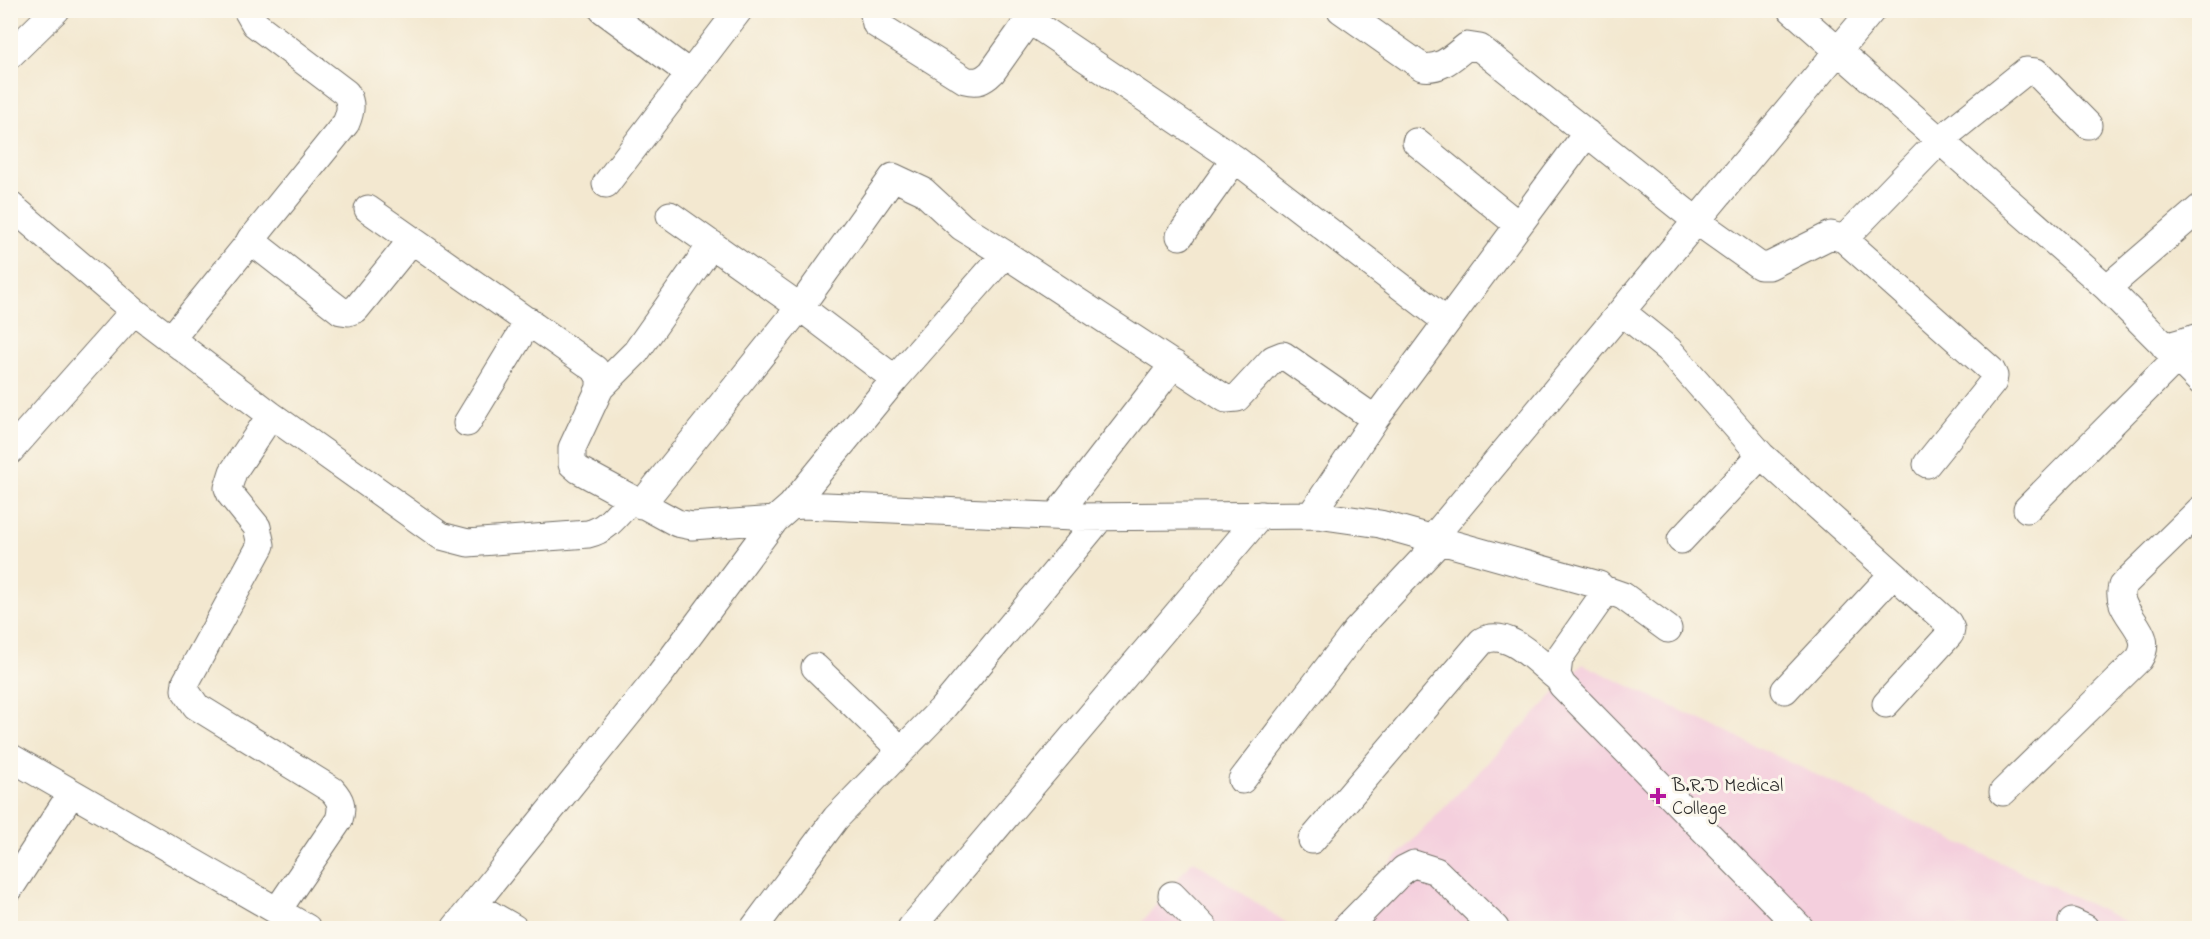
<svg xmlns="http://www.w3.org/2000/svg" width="2210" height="939" font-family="'Indie Flower',sans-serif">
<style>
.built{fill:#f4cfdd}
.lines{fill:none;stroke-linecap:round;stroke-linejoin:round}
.minor-casing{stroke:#716d65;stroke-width:29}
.minor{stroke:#fff;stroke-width:27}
.poi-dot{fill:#b5179e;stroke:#fbf7ec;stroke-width:2}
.labels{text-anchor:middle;stroke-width:6;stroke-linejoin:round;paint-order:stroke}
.poi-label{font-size:20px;fill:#2b2b2b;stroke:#fbf7ec;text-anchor:start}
</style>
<rect width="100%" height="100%" fill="#fbf7ec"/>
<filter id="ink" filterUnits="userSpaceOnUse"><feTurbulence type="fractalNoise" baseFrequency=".0167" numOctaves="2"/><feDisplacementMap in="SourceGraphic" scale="12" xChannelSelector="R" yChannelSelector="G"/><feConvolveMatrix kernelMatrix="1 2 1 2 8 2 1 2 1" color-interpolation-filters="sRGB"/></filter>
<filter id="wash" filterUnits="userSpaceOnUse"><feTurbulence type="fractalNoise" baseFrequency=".008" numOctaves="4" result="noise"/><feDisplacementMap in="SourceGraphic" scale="24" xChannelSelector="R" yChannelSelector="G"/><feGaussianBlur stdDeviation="1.35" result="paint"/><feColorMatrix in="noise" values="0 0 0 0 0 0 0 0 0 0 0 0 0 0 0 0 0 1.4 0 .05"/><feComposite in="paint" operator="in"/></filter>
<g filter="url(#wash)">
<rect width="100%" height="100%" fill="#f3e8d0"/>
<path class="built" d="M1583,664L2139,928H1328Z
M1193,860L1294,928H1137Z"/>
</g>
<g filter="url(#ink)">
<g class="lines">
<defs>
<path id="minor" d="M603,10L690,74
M873,10L876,24L965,80C977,83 983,81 992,72L1036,10
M1341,10L1422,67C1441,70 1453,57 1467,46L1480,48L1698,222L1760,266H1769L1831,235L1844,239L1991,370L1994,376L1993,382L1927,464
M1792,10L2107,288L2200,381
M1029,20L1235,159L1446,321
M10,55L56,10
M1416,142L1517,224
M606,184L739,10
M10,205L134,311L271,415L441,536L468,543L588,534C607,530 618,513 631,499
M368,209L595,369L600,378V388L572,448V464L579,470L677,523L692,526L775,520
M670,215L800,307L895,379
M1180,236L1235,159
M1844,239L1940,140L2026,71L2036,72L2088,125
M250,240L341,311L348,312L356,309L412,240
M2107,288L2200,208
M1622,312L1669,350L1761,455L1948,623L1951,629L1950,634L1886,704
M171,339L346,123C351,111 352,104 346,93L255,24L247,10
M2165,347L2200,337
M600,388L636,352L712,244
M271,415L233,472L228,488L231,495L257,527L261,545L186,682L185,690L196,706L332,790C341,800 343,806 339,820L277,911
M467,423L529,321
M10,451L134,311
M641,505L800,307L893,177L923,191L962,227L1005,254
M791,506L895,379L1005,254L1226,399L1237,398L1273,359L1283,355L1375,419
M2027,509L2177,358
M1311,515L1375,419L1587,133
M1056,516L1174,364
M1432,539L1872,10
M1681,540L1761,455
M1603,589L1623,596L1668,629
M815,667L901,750
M1785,690L1893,574
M10,757L307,928
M1242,780L1356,631L1440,541
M2003,792L2139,659C2158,631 2113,614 2122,586L2200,510
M1312,840L1482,641C1509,627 1539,664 1559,679
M10,888L71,794
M1172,895L1204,928
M474,905L514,928
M2072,922L2085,928
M455,928L658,677L775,520L791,506L803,505L1073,517L1317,515L1380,524L1599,585L1603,589L1604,594L1559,658L1557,675L1562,685L1800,928
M754,928L836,818L941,710L1101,517
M911,928L1261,515
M1346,928L1404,869L1414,864L1436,871L1495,928"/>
</defs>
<use href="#minor" class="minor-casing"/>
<use href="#minor" class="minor"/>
</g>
</g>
<path class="poi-dot" d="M1655 787h6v6h6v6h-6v6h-6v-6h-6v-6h6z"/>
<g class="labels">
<g class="poi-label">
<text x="1672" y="791">B.R.D Medical<tspan x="1672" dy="23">College</tspan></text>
</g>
</g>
<rect width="2210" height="939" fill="none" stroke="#fbf7ec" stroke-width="36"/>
</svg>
